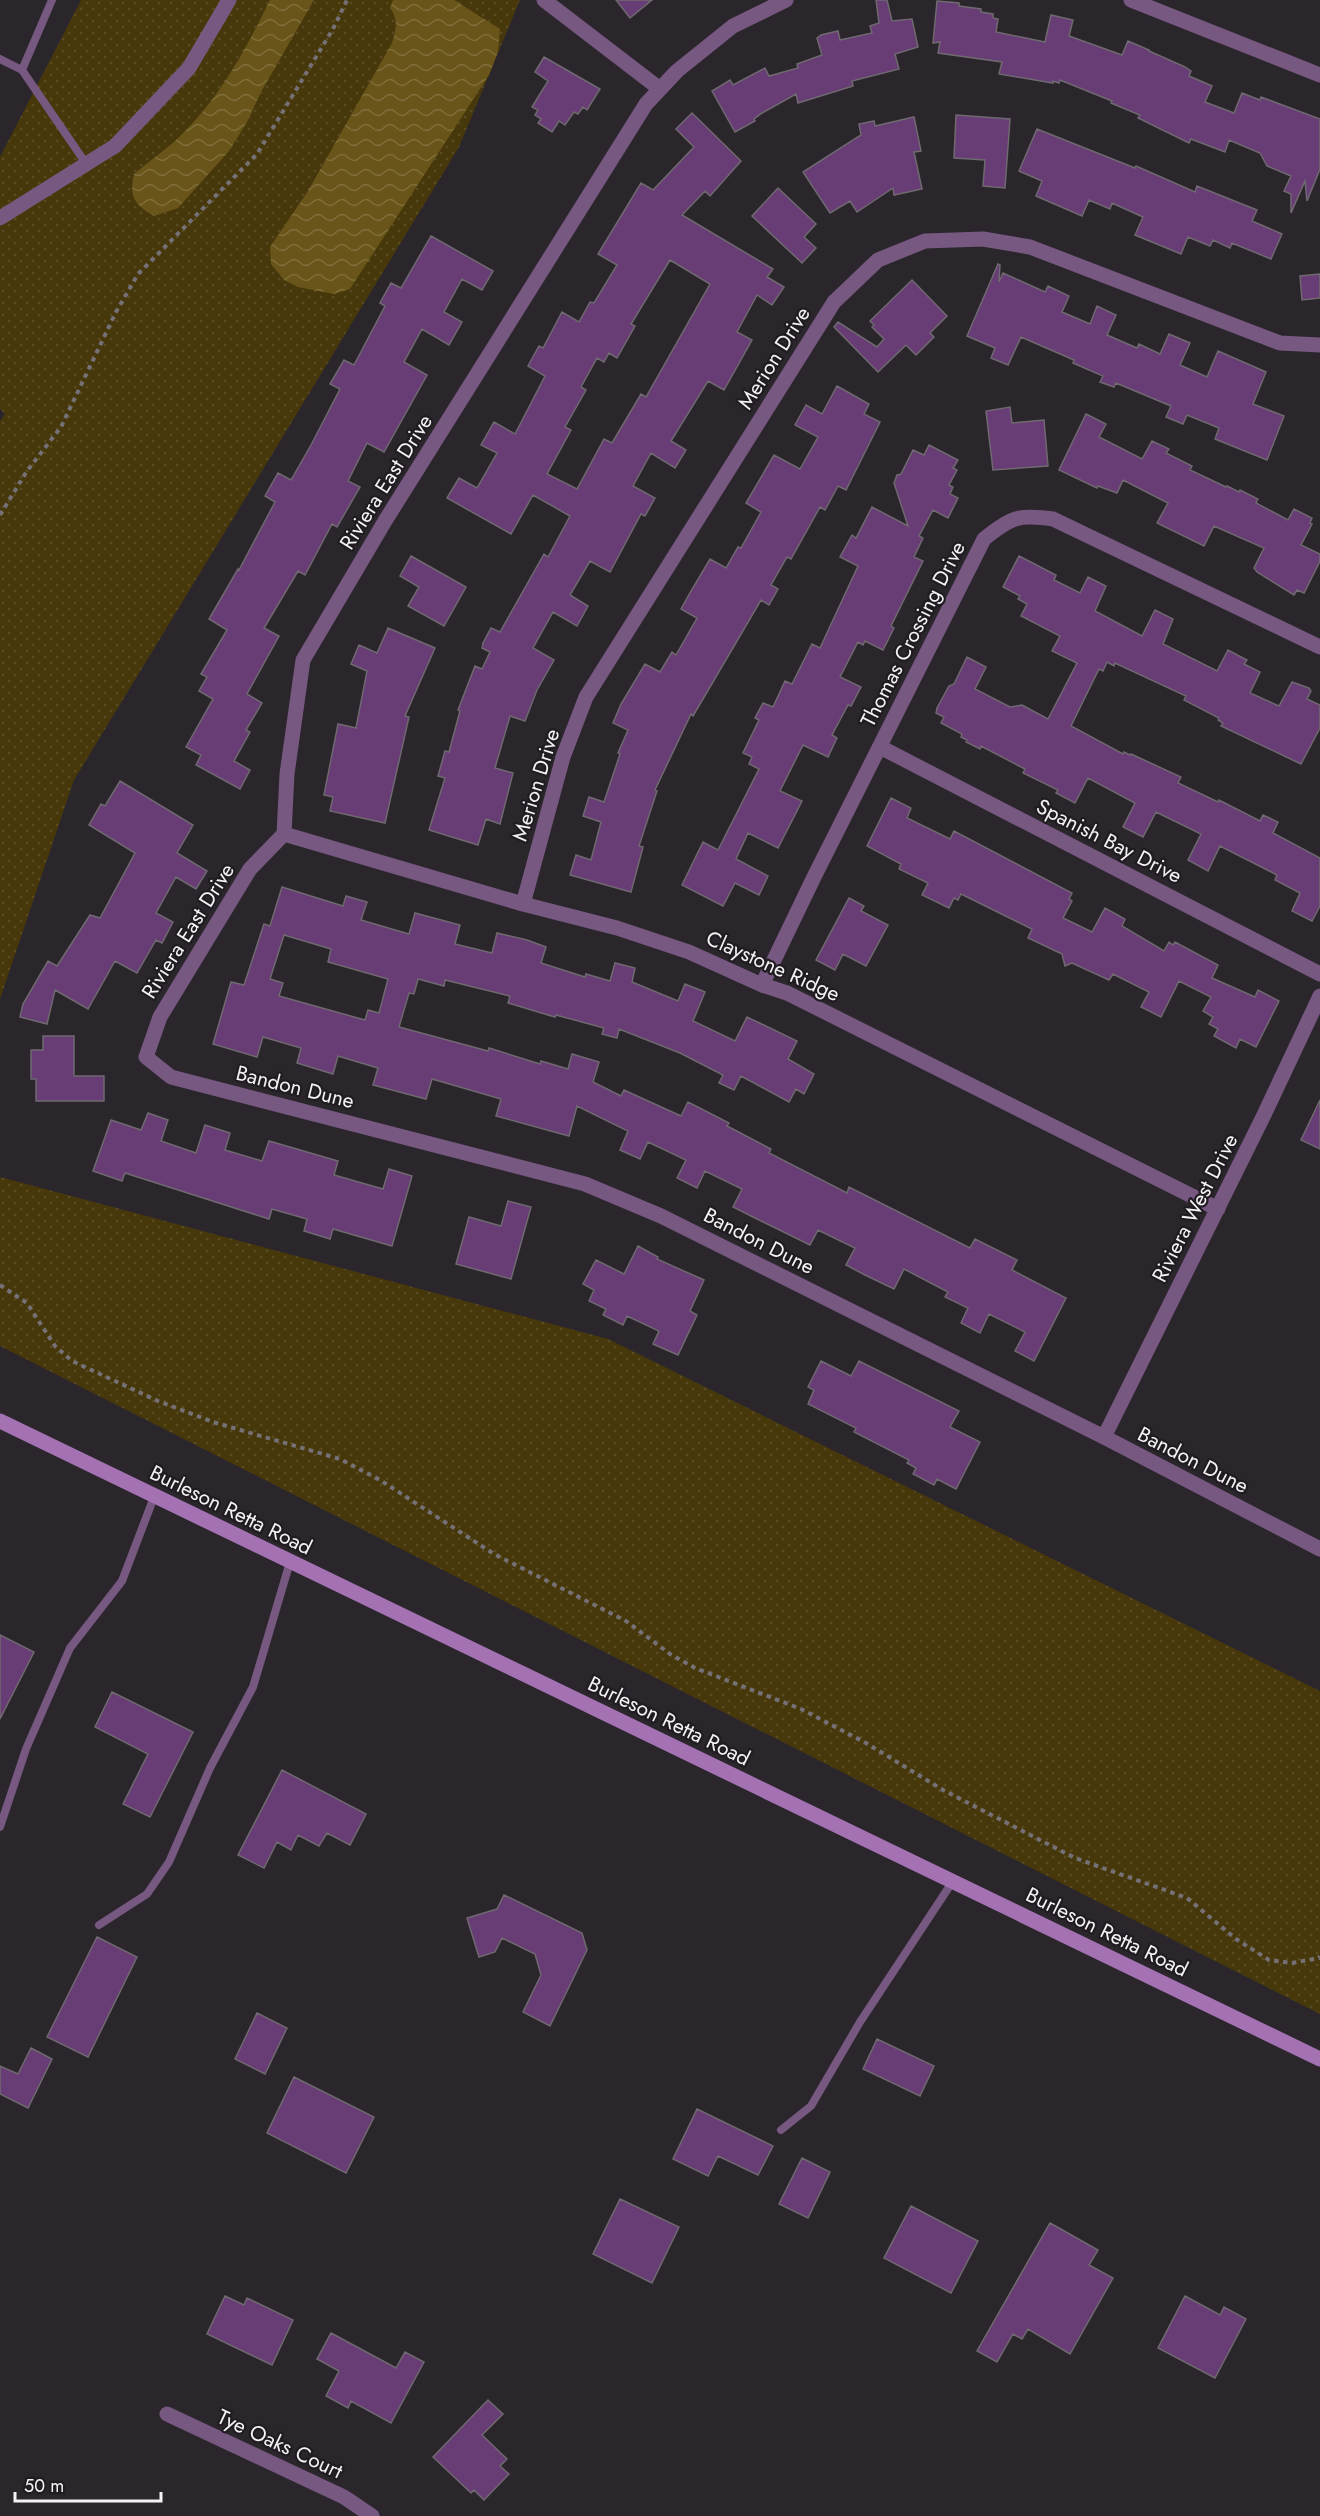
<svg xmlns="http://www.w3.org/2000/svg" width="1320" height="2516" font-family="Jost,sans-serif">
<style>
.grass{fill:url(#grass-dots)}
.water{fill:url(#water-waves)}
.building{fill:#683c74;stroke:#6f6970;stroke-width:1.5;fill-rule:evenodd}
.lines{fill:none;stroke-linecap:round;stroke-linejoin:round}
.path{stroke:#757177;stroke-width:4;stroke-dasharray:4.5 4.5;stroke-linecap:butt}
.lane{stroke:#775880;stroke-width:8}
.street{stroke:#775880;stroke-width:15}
.secondary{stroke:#a472b2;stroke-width:15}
.labels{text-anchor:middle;stroke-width:4.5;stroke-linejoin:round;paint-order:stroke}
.street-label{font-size:21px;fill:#f5f2f6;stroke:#211c22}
</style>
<defs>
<pattern id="grass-dots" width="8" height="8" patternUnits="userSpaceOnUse" patternTransform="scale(1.5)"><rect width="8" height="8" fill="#47380b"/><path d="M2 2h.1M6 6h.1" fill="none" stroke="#594c23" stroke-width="1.8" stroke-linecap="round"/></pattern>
<pattern id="water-waves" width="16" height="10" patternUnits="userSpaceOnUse" patternTransform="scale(1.5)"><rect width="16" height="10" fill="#695519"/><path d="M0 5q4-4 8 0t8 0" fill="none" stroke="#7f6e3b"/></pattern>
</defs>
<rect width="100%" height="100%" fill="#2a262c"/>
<path class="grass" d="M81,0H520L459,147L74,780L0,999V421L5,414L0,409V157Z
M0,1177L608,1339L1320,1691V2014L0,1346Z"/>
<path class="water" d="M270,0H314L261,92L247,122L229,151L178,208L154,216C134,204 129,197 134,174C147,163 161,153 174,142C217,103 245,51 270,0Z
M393,0H454L500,29L498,52L489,75L350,289L334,294L298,287L284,280L271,264L270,247L308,191L392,43C396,29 399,20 390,8Z"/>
<path class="building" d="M616,0H652L630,18Z
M876,0H887L892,21L912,19L918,47L895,54L899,69L852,81L853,86L798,103L796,94L762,113L754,119L755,121L735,132L712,91L730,80L733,85L765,68L769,76L798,68L797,64L822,55L817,38L821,35L838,31L840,40L872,33L870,26L879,23Z
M937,1L959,3V6L981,9V12L993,14V18L998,19L996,32L1045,42L1051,15L1073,20L1069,36L1122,55L1128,41L1149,50V51L1185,67L1191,71L1189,76L1212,86L1205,102L1234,113L1242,93L1260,100L1261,97L1320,119V169L1307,201L1305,181L1291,213V194L1284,191L1291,176L1267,166L1260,153L1229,140L1225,152L1191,139L1189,143L1138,118L1140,115L1111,103L1112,101L1060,80L1059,83L1053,81V83L999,74L1002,62L938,53L940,42L933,43Z
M544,57L600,89L587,110L583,107L578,114L574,112L565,125L559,121L552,132L538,123L541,119L535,115L538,110L532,107L548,81L535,72Z
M692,113L741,161L710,196L705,191L682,215L773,269L767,277L784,287L772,305L757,295L737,332L752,340L724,390L708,381L671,441L686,450L675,468L651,453L633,486L655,498L645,516L641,514L610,572L590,561L570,595L588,606L577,626L553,612L533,648L554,660L537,690L525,721L510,716L495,768L513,773L500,824L486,819L478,845L429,830L445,778L438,776L445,751L449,752L460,711L458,710L475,666L482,669L490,652L482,648L483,643L491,628L500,632L544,554L548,557L570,516L533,495L511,534L447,498L459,478L477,488L497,453L481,445L494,422L515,434L545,376L528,366L539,346L543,348L562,312L579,322L590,302L594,303L617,265L598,254L641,183L653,190L694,147L676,129ZM670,260L710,284L646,397L641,394L612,443L604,439L577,489L547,474L571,430L565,427L586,390L581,387L597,358L604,362L609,353L617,358L635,326L631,324Z
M956,115L1010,119L1005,188L983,186L985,160L954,158Z
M914,117L921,151L914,152L922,189L894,195L893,188L857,212L850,201L830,213L803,172L861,135L859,124L874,121L875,126Z
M1037,129L1135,168L1136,166L1195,192L1197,186L1257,210L1252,221L1282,234L1271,259L1232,243L1230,248L1213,240L1210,246L1188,237L1181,254L1135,235L1143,217L1112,203L1110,209L1089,200L1082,216L1036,196L1042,181L1019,171Z
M778,188L816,224L804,237L816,248L802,263L752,216Z
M431,236L493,271L482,290L462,279L444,312L462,322L449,345L422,329L404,362L427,375L384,452L367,443L348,481L360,487L337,527L332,524L305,575L298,571L264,628L279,636L247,694L262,703L246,730L250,732L234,761L250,770L240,789L196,765L201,755L186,747L213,699L199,691L207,677L201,674L227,630L209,619L238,569L239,570L275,502L265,496L278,473L291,480L311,445L340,389L330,384L344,360L354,365L385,306L380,303L391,283L401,288Z
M998,264L1000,265L999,282L1003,273L1045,292L1048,286L1069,296L1062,312L1090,324L1097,306L1116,315L1107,335L1137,348L1139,344L1160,354L1169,334L1190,343L1180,365L1207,377L1218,351L1266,372L1253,404L1284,416L1267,460L1215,439L1219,428L1187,415L1183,424L1166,417L1171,406L1116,383L1114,387L1100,382L1103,376L1073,363L1074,360L1021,337L1008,365L991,358L995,348L967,336Z
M1320,274V298L1302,300L1300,276Z
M912,280L947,316L930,333L934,337L916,355L906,345L878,372L834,327L838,322L877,347L884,339L872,327L874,325L870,321Z
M837,386L869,404L864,414L880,422L846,490L838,486L825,510L820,507L791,559L787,557L771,585L778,589L769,605L761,600L693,716L691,714L655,790L657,791L639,846L643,847L631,892L570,875L576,855L591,860L601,822L583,816L589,797L604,802L620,754L618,753L628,730L613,723L621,704L645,664L660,672L672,652L676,655L697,618L681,609L691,591L710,559L726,568L738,547L741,548L761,512L746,503L774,455L800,469L818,437L795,425L806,405L822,414Z
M1010,407L1012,423L1044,420L1048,466L993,470L986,411Z
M1086,414L1106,424L1099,437L1142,459L1152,441L1169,449L1166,453L1192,466L1190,470L1226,487L1227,486L1239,492L1240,490L1258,499L1256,503L1288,520L1294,509L1312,518L1310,523L1312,524L1301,545L1320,554V561L1304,593L1297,590L1294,595L1257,572L1254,568L1264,548L1214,526L1204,546L1157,523L1168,503L1123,480L1117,493L1098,486L1097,488L1059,470Z
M929,445L958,460L953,468L957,470L949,485L953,487L950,494L958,498L948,518L933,510L919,536L923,538L914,557L923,561L891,626L894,628L883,650L865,641L863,645L858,642L840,677L861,687L851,706L848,705L832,735L837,738L828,757L803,745L780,791L802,801L778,848L748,833L736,859L768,876L759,895L735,883L723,906L682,885L703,842L718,850L759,769L749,764L752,757L743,753L759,720L755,718L763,703L773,707L785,681L792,684L812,644L820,648L858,566L840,557L852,535L856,538L872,507L908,526L894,483L897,475L901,474L913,450L924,455Z
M411,556L466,587L444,626L408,606L419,587L400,576Z
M1019,556L1056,575L1054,580L1080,593L1088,577L1106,586L1095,611L1142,636L1155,610L1173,619L1163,644L1217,671L1228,650L1247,660L1244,664L1260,672L1250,693L1279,706L1292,682L1309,688L1311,691L1307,699L1320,705V728L1301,764L1221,726L1223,723L1218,720L1219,718L1184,700L1186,696L1115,663L1114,666L1107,662L1103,671L1099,669L1071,726L1123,754L1124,752L1130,755L1131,754L1181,777L1178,783L1218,802L1219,800L1260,821L1263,815L1278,822L1273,833L1320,858V906L1312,921L1292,911L1300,893L1275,880L1277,875L1220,846L1208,871L1188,860L1201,834L1156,812L1143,837L1123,827L1135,803L1088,778L1075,803L1056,793L1058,790L1023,773L1025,769L981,746L980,749L966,742L967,740L961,737L962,734L941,723L944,717L936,713L937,708L949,686L954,684L967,657L986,667L975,689L1010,707L1022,705L1048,719L1077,663L1052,651L1060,636L1021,616L1027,604L1018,599L1020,596L1003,587Z
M388,628L435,648L405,716L409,717L385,823L330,811L333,797L324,795L338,724L356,728L367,671L351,664L359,645L377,653Z
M120,781L193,825L177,853L207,871L196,889L176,877L156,913L173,922L162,943L156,940L137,973L115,961L88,1009L55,990L47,1024L20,1017L23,1004L48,961L57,966L90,915L100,918L135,853L89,825L101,804L105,806Z
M891,798L911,808L907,818L950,839L954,831L1072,893L1069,899L1072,901L1063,918L1092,932L1105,908L1125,919L1122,926L1164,951L1169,942L1173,945L1175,942L1218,965L1212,978L1255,997L1258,990L1279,1001L1256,1047L1240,1039L1236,1048L1214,1036L1218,1029L1209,1024L1213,1017L1203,1011L1211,997L1179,981L1161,1017L1141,1007L1149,992L1113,974L1109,980L1072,963L1065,966L1062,954L1028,938L1032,929L961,894L958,900L954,898L949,908L922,895L928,883L899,869L901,864L867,846Z
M282,887L343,906L346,896L367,902L361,920L409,934L415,913L460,925L455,944L492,953L497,933L527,940L546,947L541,963L585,977L586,974L610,981L615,963L635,968L632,982L678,1001L685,984L705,992L693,1021L735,1041L747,1017L797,1041L788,1059L814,1074L804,1094L796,1089L789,1102L741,1076L734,1090L719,1083L723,1075L680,1053L619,1029L617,1038L602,1034L604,1028L556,1015L555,1017L508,1003L510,996L445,980L444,986L418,979L414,994L409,993L399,1027L488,1051L489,1048L540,1064L541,1061L568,1069L572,1054L599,1062L593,1082L621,1096L624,1090L681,1116L688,1102L729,1123L727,1126L771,1149L769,1153L847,1193L849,1187L970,1248L975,1239L1017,1260L1012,1270L1066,1298L1034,1361L1015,1351L1025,1332L989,1314L980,1333L961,1323L968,1308L945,1297L948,1292L904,1269L894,1289L865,1275L846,1265L855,1248L818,1230L810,1245L753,1217L733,1207L742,1189L705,1171L697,1188L677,1178L686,1160L648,1142L640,1159L620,1150L628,1131L577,1106L569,1136L496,1116L501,1099L432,1079L426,1099L373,1085L378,1068L338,1056L333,1074L297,1063L301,1048L263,1037L257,1057L213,1044L231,982L244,985L264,924L270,926ZM284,935L331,949L328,962L388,979L379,1013L368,1010L365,1020L279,996L283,983L270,979Z
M849,898L864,906L861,911L888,925L866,966L843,954L835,970L816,960Z
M43,1036H74V1076H104V1101H36V1079H31V1050H43Z
M1320,1100V1149L1301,1140Z
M148,1113L168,1120L161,1141L196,1153L205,1125L230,1133L225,1150L262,1161L269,1141L338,1161L334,1175L383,1189L389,1169L412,1176L392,1246L333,1229L330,1239L304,1231L307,1219L272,1209L269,1219L125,1173L122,1181L93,1171L111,1120L141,1130Z
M508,1201L531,1207L511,1279L456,1264L469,1217L501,1226Z
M638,1246L658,1257L657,1259L704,1280L690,1311L697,1315L678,1355L653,1344L659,1331L627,1316L623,1325L603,1315L606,1309L589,1301L594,1290L583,1284L596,1260L624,1274Z
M821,1361L851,1376L859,1361L959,1411L950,1427L980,1442L956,1489L937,1479L934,1485L913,1474L916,1468L907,1463L909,1460L854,1432L856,1428L808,1404L814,1390L808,1387Z
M0,1635L34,1652L0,1719Z
M112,1692L193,1732L150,1817L123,1804L148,1754L95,1727Z
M282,1770L366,1814L350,1845L327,1833L319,1846L298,1835L291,1850L277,1842L264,1868L238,1855Z
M504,1895L582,1933L587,1950L550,2026L523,2012L541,1975L535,1954L502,1938L495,1952L479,1957L467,1918L497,1909Z
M97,1937L137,1957L88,2057L47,2037Z
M257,2013L287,2028L265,2074L235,2059Z
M877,2039L934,2066L920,2096L863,2069Z
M31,2048L52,2059L28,2108L0,2094V2066L18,2074Z
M294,2077L374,2117L346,2173L267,2133Z
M697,2109L773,2146L758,2175L718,2156L708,2176L673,2159Z
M802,2158L830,2172L808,2218L779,2204Z
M620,2199L679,2227L652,2283L593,2254Z
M911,2206L978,2241L951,2293L884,2258Z
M1050,2223L1098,2250L1089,2265L1113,2278L1070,2354L1028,2329L1022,2339L1013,2334L997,2362L977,2351Z
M225,2296L244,2305L247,2298L293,2320L272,2365L207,2334Z
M1185,2296L1220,2315L1224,2307L1246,2319L1215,2378L1158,2348Z
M331,2333L396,2368L405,2352L424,2362L391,2423L351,2401L348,2408L326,2396L339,2371L317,2359Z
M488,2400L503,2414L482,2435L507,2459L500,2466L509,2474L484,2500L474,2490L471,2493L433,2457Z"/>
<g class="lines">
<path class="path" d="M0,515L27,471L61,427L116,312L138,274L257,154L333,29L347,0
M0,1285L27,1303L55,1346L72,1361L158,1401L213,1422L340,1459L380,1480L494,1554L626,1621L670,1654L695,1668L801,1709L866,1743L943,1790L1075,1858L1187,1898L1236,1939L1269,1960L1292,1963L1319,1958L1320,1956"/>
<path class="lane" d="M0,59L22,70L87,165
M22,70L52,0
M0,1827L26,1749L70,1648L122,1581L154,1497
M99,1925L147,1894L169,1862L210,1768L253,1687L290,1562
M781,2130L811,2106L860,2022L953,1881"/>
<path class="street" d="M544,0L660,89
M786,0L733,26L677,71L646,104L385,521L303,660L287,774L284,834L250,869L160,1017L146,1057L171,1077L585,1184L661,1216L1104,1437L1320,1549
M1131,0L1320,75
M0,218L115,146L189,68L229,0
M880,747L1320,974
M284,834L523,904L617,928L689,952L762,985L787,993L1218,1209
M523,904L563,757L586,697L834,302L878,260L925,241L983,239L1030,247L1280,343L1320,345
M762,985L814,877L984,539C1011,517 1019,514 1053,519L1320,647
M1104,1437L1263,1117L1320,996
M167,2414L344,2497L372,2516"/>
<path class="secondary" d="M0,1421L1320,2059"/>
</g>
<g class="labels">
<g class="street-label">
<text transform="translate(774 358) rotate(-58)" y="7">Merion Drive</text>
<text transform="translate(386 482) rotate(-58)" y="7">Riviera East Drive</text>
<text transform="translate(913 634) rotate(-63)" y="7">Thomas Crossing Drive</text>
<text transform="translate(536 785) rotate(-73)" y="7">Merion Drive</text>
<text transform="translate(1109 841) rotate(27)" y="7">Spanish Bay Drive</text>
<text transform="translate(188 931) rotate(-58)" y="7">Riviera East Drive</text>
<text transform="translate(773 966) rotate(24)" y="7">Claystone Ridge</text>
<text transform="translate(295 1087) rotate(14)" y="7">Bandon Dune</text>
<text transform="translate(1195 1208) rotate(-63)" y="7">Riviera West Drive</text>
<text transform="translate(759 1241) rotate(27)" y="7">Bandon Dune</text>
<text transform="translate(1193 1460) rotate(27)" y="7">Bandon Dune</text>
<text transform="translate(231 1510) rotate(26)" y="7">Burleson Retta Road</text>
<text transform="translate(669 1721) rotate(26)" y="7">Burleson Retta Road</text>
<text transform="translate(1107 1932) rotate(26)" y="7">Burleson Retta Road</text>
<text transform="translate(280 2444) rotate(25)" y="7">Tye Oaks Court</text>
</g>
</g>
<path d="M15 2492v9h146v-9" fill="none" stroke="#f5f2f6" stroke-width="3"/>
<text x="24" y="2492" font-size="18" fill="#f5f2f6" stroke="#211c22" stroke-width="4.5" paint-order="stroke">50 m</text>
</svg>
